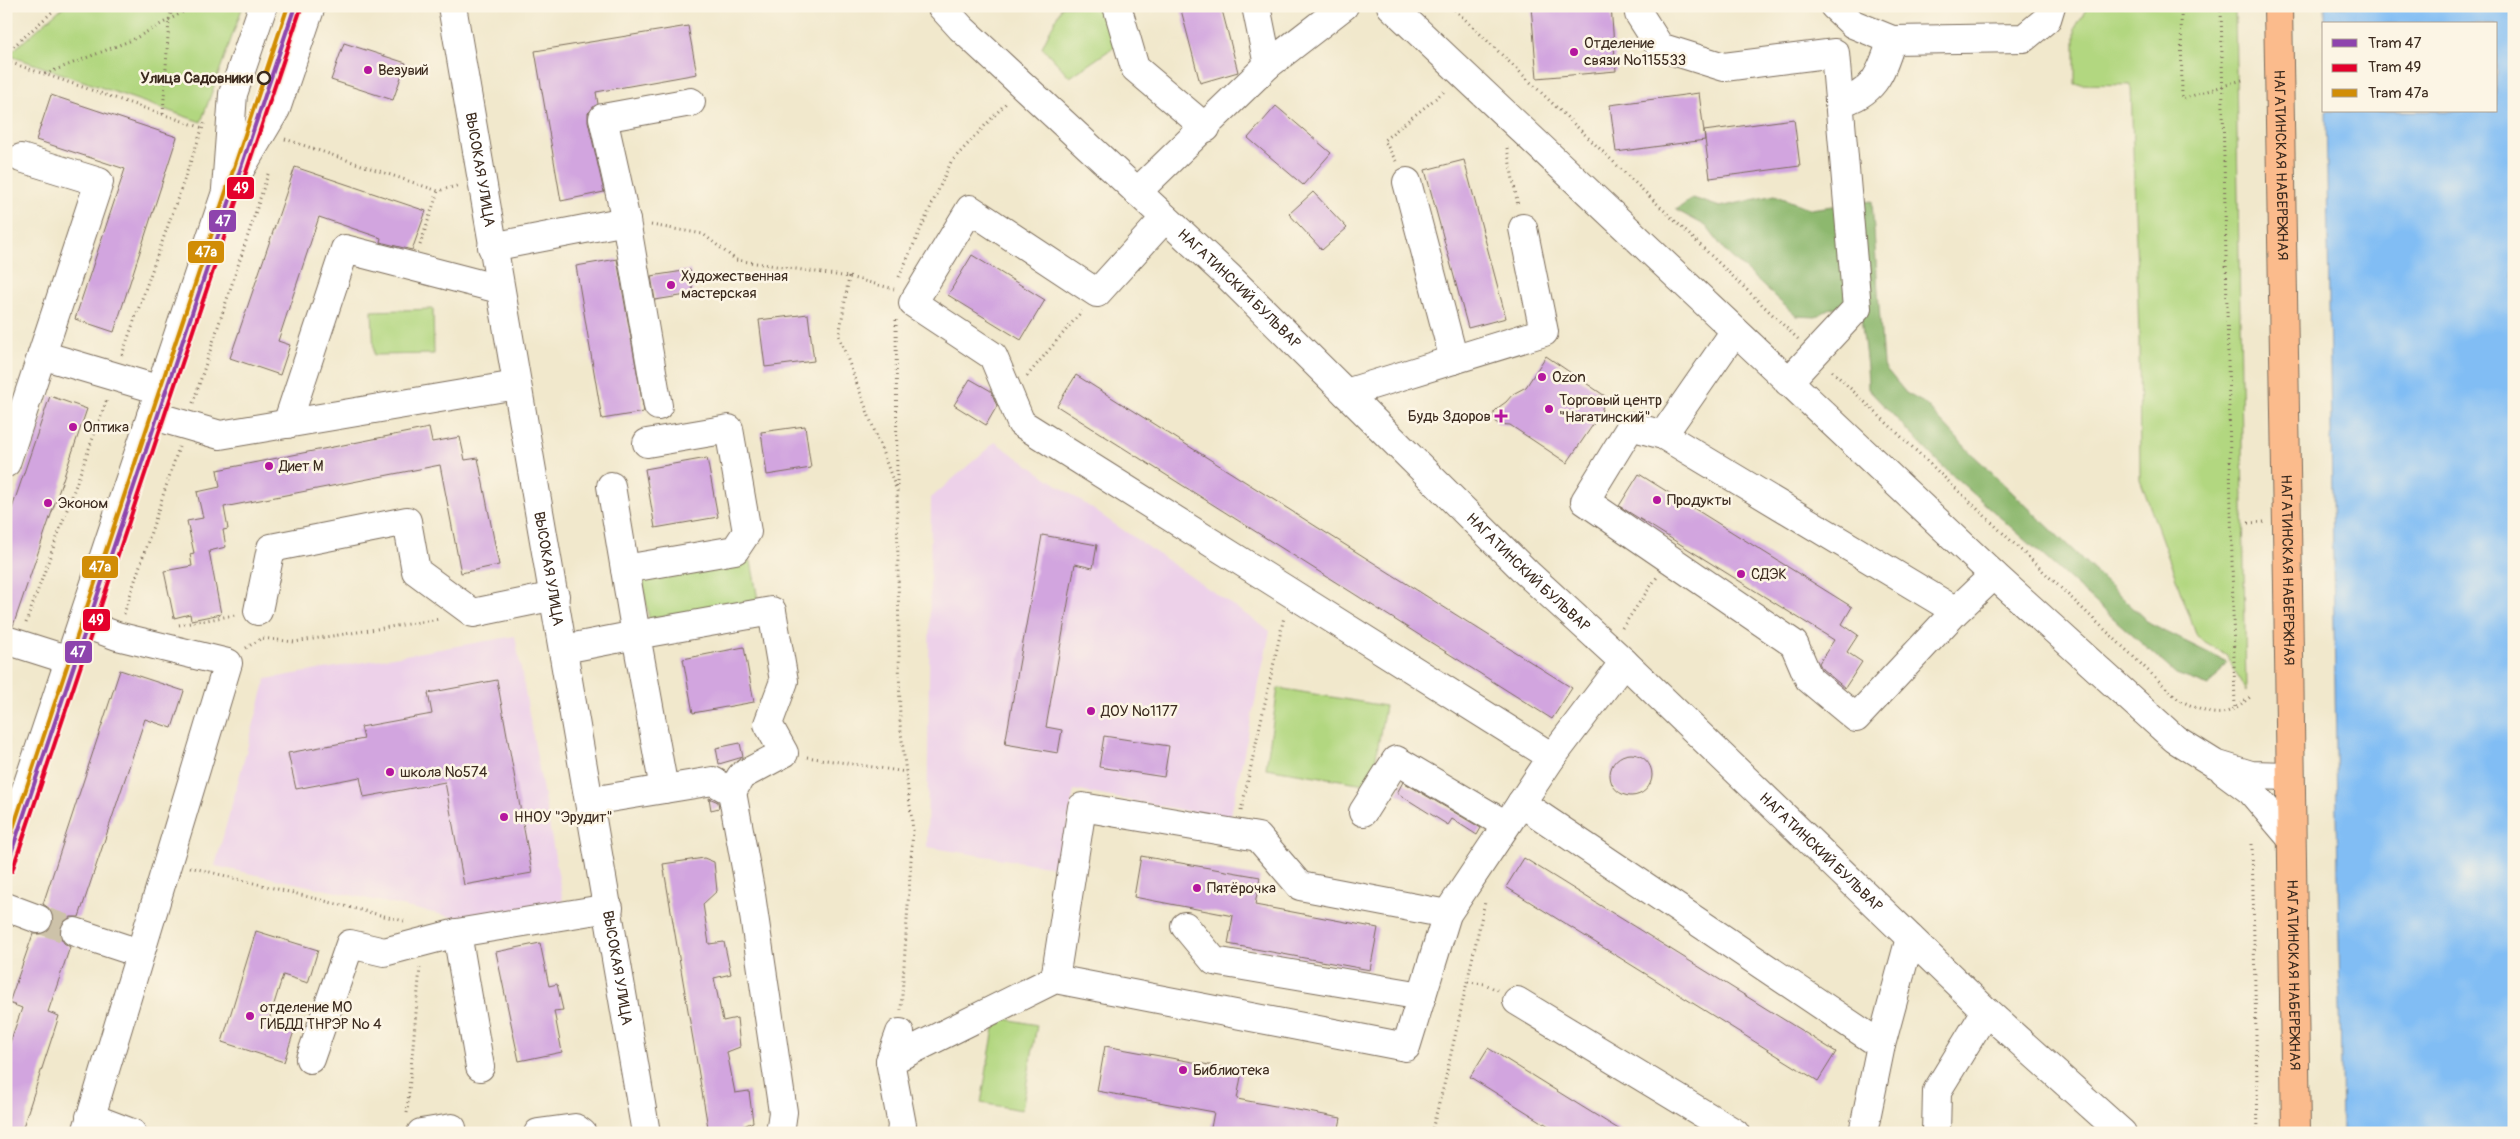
<svg xmlns="http://www.w3.org/2000/svg" width="2520" height="1139" font-family="Pangolin,sans-serif">
<style>
.built{fill:#edd1e9}
.green{fill:#b2d780;stroke:#76804f}
.forest{fill:#8db86e;stroke:#647146}
.water{fill:#81bdf4;stroke:#5e7489}
.building{fill:#d2a5df}
.lines{fill:none;stroke-linecap:round;stroke-linejoin:round}
.minor-tunnel{stroke:#cdc2a9;stroke-width:28;stroke-dasharray:28 14;stroke-linecap:butt}
.minor-casing{stroke:#7b6c5b;stroke-width:30}
.major-casing{stroke:#7b6c5b;stroke-width:30}
.path{stroke:#7b6c5b;stroke-width:3;stroke-dasharray:1 4;stroke-linecap:butt}
.minor{stroke:#fff;stroke-width:28}
.major{stroke:#fbbb8c;stroke-width:28}
.tram-1-casing{stroke:#fcf5e5;stroke-width:8}
.tram-2-casing{stroke:#fcf5e5;stroke-width:8}
.tram-3-casing{stroke:#fcf5e5;stroke-width:8}
.tram-1{stroke:#8e44ad;stroke-width:4}
.tram-2{stroke:#e4002b;stroke-width:4}
.tram-3{stroke:#d18d06;stroke-width:4}
.poi-dot{fill:#b5179e;stroke:#fcf5e5;stroke-width:2}
.stop-dot{fill:#fcf5e5;stroke:#3b2a1e;stroke-width:2.5}
.labels{text-anchor:middle;stroke-width:5;stroke-linejoin:round;paint-order:stroke}
.poi-label{font-size:15px;fill:#3b2a1e;stroke:#fcf5e5;text-anchor:start}
.stop-label{font-size:15px;font-weight:bold;fill:#3b2a1e;stroke:#fcf5e5;text-anchor:end}
.street-label{font-size:15px;fill:#3b2a1e;stroke:#fcf5e5}
.line-badge{stroke:#fcf5e5;stroke-width:2}
.badge-label{font-size:14px;text-anchor:middle;font-weight:bold;fill:#fff}
</style>
<rect width="100%" height="100%" fill="#fcf5e5"/>
<filter id="ink" filterUnits="userSpaceOnUse"><feTurbulence type="fractalNoise" baseFrequency=".02" numOctaves="2"/><feDisplacementMap in="SourceGraphic" scale="10" xChannelSelector="R" yChannelSelector="G"/><feConvolveMatrix kernelMatrix="1 2 1 2 8 2 1 2 1" color-interpolation-filters="sRGB"/></filter>
<filter id="wash" filterUnits="userSpaceOnUse"><feTurbulence type="fractalNoise" baseFrequency=".0096" numOctaves="4" result="noise"/><feDisplacementMap in="SourceGraphic" scale="20" xChannelSelector="R" yChannelSelector="G"/><feGaussianBlur stdDeviation="1.12" result="paint"/><feColorMatrix in="noise" values="0 0 0 0 0 0 0 0 0 0 0 0 0 0 0 0 0 1.4 0 .05"/><feComposite in="paint" operator="in"/></filter>
<g filter="url(#wash)">
<rect width="100%" height="100%" fill="#f1e8cc"/>
<path class="built" d="M995,442L1270,631L1230,819L1074,790L1060,868L927,847L931,498Z
M515,636L563,901L462,919L215,866L266,679Z"/>
<path class="green" d="M64,6H243L201,122L8,55Z
M1062,6H1107L1117,45L1070,77L1042,47Z
M2088,6H2235L2246,692L2227,655L2197,637L2140,479L2139,336L2131,85L2075,84V28Z
M433,309L434,354L374,355L372,311Z
M751,561L758,600L649,619L642,580Z
M1278,688L1385,706L1371,785L1266,768Z
M996,1017L1037,1025L1022,1110L981,1103Z"/>
<path class="forest" d="M1775,195L1810,209L1872,201L1883,365L1906,393L1924,403L1970,452L2150,624L2227,662L2209,686L2176,674L1939,463L1868,389C1868,359 1861,331 1860,301L1829,309L1816,317L1796,316L1726,252L1706,226L1676,210L1693,198L1720,207Z"/>
<path class="water" d="M2325,6H2514V1133H2342L2326,111H2496V24H2325Z"/>
<g id="blocks">
<path class="building" d="M1180,6H1221L1238,72L1200,83Z
M1531,6H1611L1616,71L1537,78Z
M688,26L697,74L596,92L598,104L588,113V121L604,192L561,201L535,51Z
M344,43L406,63L393,100L331,80Z
M1699,93L1705,140L1616,152L1610,105Z
M51,95L177,137L114,332L75,319L125,169L36,140Z
M1276,106L1331,153L1303,185L1248,138Z
M1794,119L1800,166L1710,178L1704,131Z
M1464,160L1506,318L1468,328L1425,170Z
M295,167L426,211L412,250L380,242L381,238L319,217L278,341L290,345L280,375L230,358Z
M1313,192L1347,228L1322,250L1289,214Z
M972,255L1045,300L1021,340L948,295Z
M617,259L644,412L602,419L576,266Z
M690,270L693,294L655,300L651,276Z
M808,314L814,361L765,367L759,320Z
M1546,356L1605,396L1601,413L1567,463L1510,425L1498,424L1494,419V412L1499,407L1506,402L1513,394L1526,387Z
M1076,375L1572,688L1552,719L1057,406Z
M970,379L991,391L997,406L986,425L954,405Z
M50,396L87,409L13,626L6,625V526Z
M805,426L811,468L767,475L761,432Z
M429,428L432,442L460,437L465,460L478,458L499,565L461,573L440,465L224,507L228,529L223,530L226,547L209,551L221,614L191,620L190,614L174,618L164,571L192,566L190,554L194,553L187,521L203,518L197,492L220,487L217,470Z
M707,458L718,517L655,528L645,469Z
M1639,474L1852,607L1842,624L1858,635L1847,652L1862,662L1845,688L1822,669L1819,663L1834,640L1619,506Z
M1042,535L1097,545L1093,568L1075,564L1046,727L1062,730L1058,753L1005,744Z
M744,647L754,702L693,713L683,659Z
M120,670L184,691L172,728L145,719L79,917H71L65,920L60,927V936L64,943L70,947L48,1012L59,1016L21,1133H6V1054L22,1008L9,1003L33,934H41L48,931L53,924V916L50,909L43,904Z
M497,680L532,873L464,885L445,782L364,797L360,777L296,789L288,753L364,739L361,727L432,714L428,693Z
M1104,736L1169,746L1164,777L1099,767Z
M740,743L743,757L719,764L716,748Z
M1610 775a21 21 0 1 1 42 0a21 21 0 1 1-42 0Z
M1403,782L1481,828L1477,835L1452,819L1448,825L1397,793Z
M709,798L718,802L719,808L711,810Z
M1141,856L1260,877L1255,905L1378,928L1370,970L1228,944L1233,916L1134,897Z
M704,858L714,862L717,891L703,904L709,944L724,942L731,974L714,978L723,1021L737,1018L740,1047L727,1052L735,1093L749,1091L753,1122L739,1128L741,1133H709L663,864Z
M1524,858L1836,1052L1818,1081L1506,887Z
M256,931L318,950L308,983L283,975L269,1020L295,1028L284,1062L222,1042Z
M540,943L549,986L557,984L563,1010L554,1011L562,1052L519,1061L496,952Z
M1105,1046L1242,1071L1237,1099L1341,1118L1338,1133H1210L1214,1112L1097,1091Z
M1488,1048L1581,1106L1625,1133H1560L1470,1077Z"/>
</g>
</g>
<g filter="url(#ink)">
<use href="#blocks" fill-opacity="0" stroke="#7b6c5b" stroke-width="1"/>
<g class="lines">
<path class="minor-tunnel" d="M38,919L75,932"/>
<defs>
<g id="minor">
<path id="s1" d="M452,6L646,1133"/>
<path id="s2" d="M941,6L961,28L1228,276L1527,573L1624,662L1986,1011L2122,1133"/>
<path d="M1117,6L1135,68L1206,128"/>
<path d="M1256,6L1268,65"/>
<path d="M1391,6L1994,575L2175,739L2215,764L2251,775L2290,776"/>
<path d="M1638,6L1639,14L1660,47L1724,67L1835,53L1857,308L1788,382"/>
<path d="M1834,6L1853,24L1892,40L2024,38L2047,19L2051,6"/>
<path d="M1839,103C1876,93 1881,72 1892,40"/>
<path d="M1407,182L1454,360"/>
<path d="M226,189L233,94L263,6"/>
<path d="M1137,192L1268,65L1344,6"/>
<path d="M1165,218L1097,293L970,209L913,303L993,356L1021,423L1552,757"/>
<path d="M626,221L658,406"/>
<path d="M492,247L626,221L603,118L691,102"/>
<path d="M42,355L160,390"/>
<path d="M1346,393L1544,332L1523,228"/>
<path d="M151,415L220,435L516,385"/>
<path d="M287,424L345,249L499,289"/>
<path d="M1663,435L1735,331"/>
<path d="M6,463L99,182L21,158"/>
<path d="M625,569L735,550L747,532L729,429L647,443"/>
<path d="M258,611L271,548L407,521L416,571L473,613L555,596"/>
<path d="M1956,611L1663,435L1631,426L1585,501L1794,644L1809,679L1856,718L1956,611L1994,575"/>
<path d="M82,623L117,636L228,663L86,1133"/>
<path d="M6,640L69,660"/>
<path d="M564,649L636,635L611,486"/>
<path d="M2224,771L2251,791L2291,838"/>
<path d="M664,789L636,635L772,611L784,681L768,724L784,753L741,776L732,792"/>
<path d="M591,801L713,781L732,792L751,895L783,1112L780,1133"/>
<path d="M1521,803L1881,1045"/>
<path d="M1363,812L1396,760L1506,825"/>
<path d="M6,849L225,195L276,109L311,6"/>
<path d="M6,907L38,919"/>
<path d="M1185,926L1214,961L1422,996"/>
<path d="M75,932L139,953"/>
<path d="M1055,979L1082,807L1258,837L1300,886L1447,914"/>
<path d="M1517,1001L1735,1133"/>
<path d="M900,1033L890,1061L902,1125L901,1133"/>
<path d="M310,1059L350,944L384,952L457,933"/>
<path d="M890,1061L1055,979L1406,1047L1447,914L1552,757L1624,662"/>
<path d="M480,1067L457,933L609,908"/>
<path d="M90,1117L132,1133"/>
<path d="M421,1133L452,1128L453,1133"/>
<path d="M538,1133L575,1128L582,1133"/>
<path d="M1863,1133L1881,1045L1910,938"/>
<path d="M1936,1133L1937,1091L1986,1011"/>
</g>
<g id="major">
<path id="s3" d="M2278,6C2286,382 2290,757 2296,1133"/>
</g>
</defs>
<use href="#minor" class="minor-casing"/>
<use href="#major" class="major-casing"/>
<path class="path" d="M1451,6L1798,339
M2181,6L2182,99L2242,80
M2221,6L2235,710
M6,53L59,6
M6,61L203,128
M45,74L132,40L194,6
M163,114L169,20L173,6
M285,139L438,191L460,185
M1507,148L1518,206
M1396,161L1384,140L1446,90
M651,225L703,234L736,260L849,277L894,289
M420,245L438,191
M849,277L839,336L897,491L900,724L913,830L901,1010
M899,277L951,162L1007,102
M896,320L897,488
M122,355L205,121
M1832,371L2179,700C2212,715 2222,722 2251,696
M1027,376L1082,311
M193,403L269,171
M2248,523L2264,522
M124,614L179,447
M26,623L107,399
M179,625L235,615
M1622,628L1657,577
M246,648L262,638L294,642L440,619
M6,683L12,667
M807,757L906,772
M1241,811L1284,617
M2252,844L2258,1133
M190,867L404,921
M1468,982L1485,984L1497,990
M407,1113L420,968
M1431,1133L1444,1085L1485,902"/>
<use href="#minor" class="minor"/>
<use href="#major" class="major"/>
<defs>
<path id="tram-1" d="M6,868L295,6"/>
<path id="tram-2" d="M12,871L301,8"/>
<path id="tram-3" d="M6,849L288,6"/>
</defs>
<use href="#tram-1" class="tram-1-casing"/>
<use href="#tram-2" class="tram-2-casing"/>
<use href="#tram-3" class="tram-3-casing"/>
<use href="#tram-1" class="tram-1"/>
<use href="#tram-2" class="tram-2"/>
<use href="#tram-3" class="tram-3"/>
</g>
</g>
<g class="poi-dot">
<circle cx="1574" cy="52" r="5"/>
<circle cx="368" cy="70" r="5"/>
<circle cx="671" cy="285" r="5"/>
<circle cx="1542" cy="377" r="5"/>
<circle cx="1549" cy="409" r="5"/>
<path d="M1498.5 408.5h5v5h5v5h-5v5h-5v-5h-5v-5h5z"/>
<circle cx="73" cy="427" r="5"/>
<circle cx="269" cy="466" r="5"/>
<circle cx="1657" cy="500" r="5"/>
<circle cx="48" cy="503" r="5"/>
<circle cx="1741" cy="574" r="5"/>
<circle cx="1091" cy="711" r="5"/>
<circle cx="390" cy="772" r="5"/>
<circle cx="504" cy="817" r="5"/>
<circle cx="1197" cy="888" r="5"/>
<circle cx="250" cy="1016" r="5"/>
<circle cx="1183" cy="1070" r="5"/>
</g>
<circle class="stop-dot" cx="264" cy="78" r="6"/>
<g class="labels">
<g class="poi-label">
<text x="1584" y="48">Отделение<tspan x="1584" dy="17">связи №115533</tspan></text>
<text x="378" y="75">Везувий</text>
<text x="681" y="281">Художественная<tspan x="681" dy="17">мастерская</tspan></text>
<text x="1552" y="382">Ozon</text>
<text x="1559" y="405">Торговый центр<tspan x="1559" dy="17">"Нагатинский"</tspan></text>
<text x="1491" y="421" text-anchor="end">Будь Здоров</text>
<text x="83" y="432">Оптика</text>
<text x="279" y="471">Диет М</text>
<text x="1667" y="505">Продукты</text>
<text x="58" y="508">Эконом</text>
<text x="1751" y="579">СДЭК</text>
<text x="1101" y="716">ДОУ №1177</text>
<text x="400" y="777">школа №574</text>
<text x="514" y="822">ННОУ "Эрудит"</text>
<text x="1207" y="893">Пятёрочка</text>
<text x="260" y="1012">отделение МО<tspan x="260" dy="17">ГИБДД ТНРЭР № 4</tspan></text>
<text x="1193" y="1075">Библиотека</text>
</g>
<g class="stop-label">
<text x="253" y="83">Улица Садовники</text>
</g>
<g class="street-label">
<text dy="5" stroke="none"><textPath href="#s3" startOffset="159">НАГАТИНСКАЯ НАБЕРЕЖНАЯ</textPath></text>
<text dy="5" stroke="none"><textPath href="#s1" startOffset="166">ВЫСОКАЯ УЛИЦА</textPath></text>
<text dy="5" stroke="none"><textPath href="#s2" startOffset="411">НАГАТИНСКИЙ БУЛЬВАР</textPath></text>
<text dy="5" stroke="none"><textPath href="#s1" startOffset="571">ВЫСОКАЯ УЛИЦА</textPath></text>
<text dy="5" stroke="none"><textPath href="#s3" startOffset="564">НАГАТИНСКАЯ НАБЕРЕЖНАЯ</textPath></text>
<text dy="5" stroke="none"><textPath href="#s2" startOffset="816">НАГАТИНСКИЙ БУЛЬВАР</textPath></text>
<text dy="5" stroke="none"><textPath href="#s2" startOffset="1221">НАГАТИНСКИЙ БУЛЬВАР</textPath></text>
<text dy="5" stroke="none"><textPath href="#s1" startOffset="976">ВЫСОКАЯ УЛИЦА</textPath></text>
<text dy="5" stroke="none"><textPath href="#s3" startOffset="969">НАГАТИНСКАЯ НАБЕРЕЖНАЯ</textPath></text>
</g>
</g>
<g class="line-badge">
<rect x="226" y="176" width="29" height="24" rx="5" fill="#e4002b"/>
<rect x="208" y="209" width="29" height="24" rx="5" fill="#8e44ad"/>
<rect x="187" y="240" width="38" height="24" rx="5" fill="#d18d06"/>
<rect x="81" y="555" width="38" height="24" rx="5" fill="#d18d06"/>
<rect x="82" y="608" width="29" height="24" rx="5" fill="#e4002b"/>
<rect x="64" y="640" width="29" height="24" rx="5" fill="#8e44ad"/>
</g>
<g class="badge-label">
<text x="241" y="193">49</text>
<text x="223" y="226">47</text>
<text x="206" y="257">47а</text>
<text x="100" y="572">47а</text>
<text x="96" y="625">49</text>
<text x="78" y="657">47</text>
</g>
<rect width="2520" height="1139" fill="none" stroke="#fcf5e5" stroke-width="25"/>
<rect x="2322" y="22" width="175" height="90" fill="#fcf5e5" stroke="#afa495"/>
<rect x="2332" y="39" width="25" height="8" fill="#8e44ad" stroke="#afa495"/>
<text x="2368" y="48" font-size="15" fill="#3b2a1e">Tram 47</text>
<rect x="2332" y="64" width="25" height="8" fill="#e4002b" stroke="#afa495"/>
<text x="2368" y="72" font-size="15" fill="#3b2a1e">Tram 49</text>
<rect x="2332" y="89" width="25" height="8" fill="#d18d06" stroke="#afa495"/>
<text x="2368" y="98" font-size="15" fill="#3b2a1e">Tram 47а</text>
</svg>
